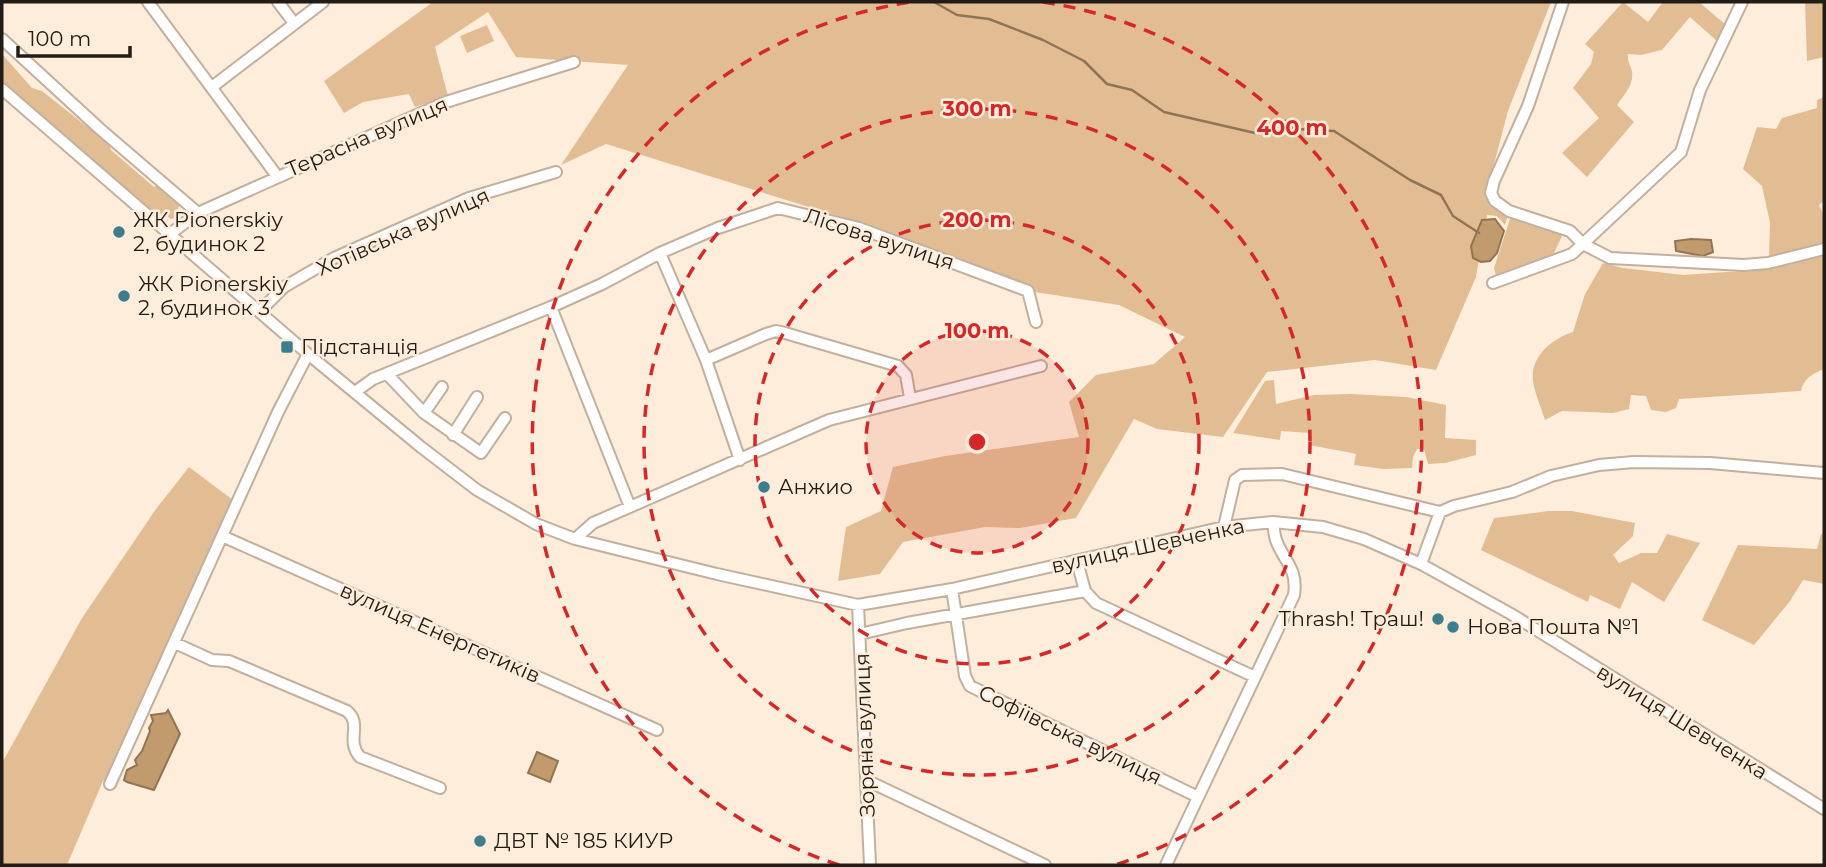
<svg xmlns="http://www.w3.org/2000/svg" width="1826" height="867" font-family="Montserrat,sans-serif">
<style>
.green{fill:#e2bd94}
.water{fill:#c19a6d;stroke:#917453;stroke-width:2}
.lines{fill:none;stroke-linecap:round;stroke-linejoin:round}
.stream{stroke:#917453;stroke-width:2.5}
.minor-casing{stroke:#c1b09e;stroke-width:14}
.minor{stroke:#fff;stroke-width:10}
.ring{fill:none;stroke:#d62828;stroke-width:3.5;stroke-dasharray:12 9}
.poi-dot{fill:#3d7d90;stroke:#feedda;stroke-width:2.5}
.labels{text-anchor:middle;stroke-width:5;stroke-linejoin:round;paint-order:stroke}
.street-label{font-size:21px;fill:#221c16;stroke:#feedda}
.poi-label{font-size:21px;fill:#221c16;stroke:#feedda;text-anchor:start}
.centre{fill:#d62828;stroke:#feedda;stroke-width:3.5}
.ring-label{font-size:21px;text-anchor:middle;font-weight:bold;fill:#d62828;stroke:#feedda;stroke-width:5;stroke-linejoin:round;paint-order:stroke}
</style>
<rect width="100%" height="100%" fill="#feedda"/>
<path class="green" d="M433,2H1551L1508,111L1488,187L1508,214L1505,225L1497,216L1487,215L1476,277L1436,370L1375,360L1267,372L1223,437L1157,429L1134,419L1076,518L1020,528L985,527L903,542L880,574L838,581L846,527L881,511L893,467L945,456L1079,437L1069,402L1096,375L1154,364L1185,337L1119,305L1028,291L870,226L606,144L561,165L628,65L516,57L488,12L435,47L448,96L415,107L409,94L363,102L344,113L324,81Z
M1623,2L1648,22L1663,2H1699L1726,25L1717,41L1690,17L1662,50L1641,55L1628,54C1627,62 1631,65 1632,72C1634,85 1624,95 1617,105L1634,122L1587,177L1562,153L1599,118L1573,88L1591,64L1594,52L1585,44Z
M1805,2H1824V57L1807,61Z
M487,25L494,41L467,53L460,36Z
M2,54L32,88L42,91L109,144L111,150L154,187L160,184L180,205L177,210V218L171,219C164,213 155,213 147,209L2,83Z
M1824,97V201L1819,205L1824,215V243L1769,256L1770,223L1762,186L1743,169L1757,127L1776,129L1782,118L1817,108V100Z
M1511,216L1538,223L1562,236L1554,253L1566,249L1571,252L1497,280L1494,268Z
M1824,255V369C1812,374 1804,378 1801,391L1679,399L1676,408L1666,412L1651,410L1646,396L1631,395L1629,409L1613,413L1562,411L1545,420C1541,407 1535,394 1533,381C1530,356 1552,339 1573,332L1585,294L1603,263L1623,268L1683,275L1771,269Z
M1274,380L1276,404L1314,395L1351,394L1406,397L1446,405L1445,438L1476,440V455L1445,463L1428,464L1424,449H1417L1413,457L1412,468L1384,469L1354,465L1356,454L1352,453L1309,445V433L1281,431L1280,440L1233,433L1265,381Z
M189,467L237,503L119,766L103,781L67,865H2V763L82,618L156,509Z
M1549,511H1572L1635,523L1633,536L1613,555L1619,563L1641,553H1657L1667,534L1700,543L1664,602L1632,582L1620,609L1590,595L1588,602L1481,550L1494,518Z
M1824,533V584L1803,580L1790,601L1754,645L1702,620L1738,545L1817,549L1821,534Z"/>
<path class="water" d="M1495,219L1504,231L1497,253L1490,261L1481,262L1473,258L1471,246L1482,220Z
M1691,239L1711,240L1713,252L1703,256L1676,251L1675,241Z
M168,710L180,734L154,790L127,782L124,780L127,770L137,765L135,760L142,751L150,731L149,728L153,721L151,715L166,713Z
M537,752L558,761L550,782L528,773Z"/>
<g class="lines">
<path class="stream" d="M934,2L957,15L989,19L1043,40L1084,61L1107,84L1132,90L1164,112L1255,133L1296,129L1334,131L1410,180L1441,195L1453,216L1479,233"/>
<defs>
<path id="minor" d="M148,2L277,176
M278,2L294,23
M1563,2L1528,106L1494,181L1491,193L1495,201L1509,211L1570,231L1583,244L1610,258L1744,265L1768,263L1824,249
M2,39L100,129L198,213
M212,87L323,2
M2,89L308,354L421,447L477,490L536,524L575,539L717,574L858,605L952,589L1224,527L1273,522L1323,527L1364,539L1421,564L1511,614L1824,809
M170,234L198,213L446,102L574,62
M660,253L706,360L740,460
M1493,283L1572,254L1681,152L1700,90L1742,2
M551,307L630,507
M260,311L284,287L334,258L469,198L556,172
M706,360L766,334L776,331L785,333L898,366L906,375L910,398
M387,374L424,413L481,453L505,418
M355,392L373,379L551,307L602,284L660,253L718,228L778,208L859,228L1028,291L1036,322
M424,413L442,387
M453,435L477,397
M1224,527L1235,480L1242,475L1282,474L1440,512L1454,506L1512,492L1551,476L1599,465L1634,462L1710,463L1824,473
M222,536L657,730
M575,539L593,523L829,420L1041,366
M1077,561L1085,591L1096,603L1255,677
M1421,564L1440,512
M952,589L965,676L970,686L1198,797
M858,605L870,865
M860,634L907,623L1085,591
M175,643L212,660L229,661L347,711C363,725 345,740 360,757L440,788
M866,780L1045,865
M110,784L278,412L308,354
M1166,865L1294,595C1298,568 1284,562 1276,540C1274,534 1274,528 1273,522"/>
</defs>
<use href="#minor" class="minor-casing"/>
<use href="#minor" class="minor"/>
</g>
<circle cx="977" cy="442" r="111" fill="#d62828" fill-opacity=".12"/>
<g class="ring">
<circle cx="977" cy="442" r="111"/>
<circle cx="977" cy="442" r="222"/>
<circle cx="977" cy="442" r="333"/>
<path d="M839 865A445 445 0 0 1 911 2M1043 2A445 445 0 0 1 1115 865"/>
</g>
<g class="poi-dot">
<circle cx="119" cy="232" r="7"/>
<circle cx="124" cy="296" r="7"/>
<rect x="280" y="340" width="14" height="14" rx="3.5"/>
<circle cx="764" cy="487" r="7"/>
<circle cx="1438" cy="619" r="7"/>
<circle cx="1453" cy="627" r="7"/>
<circle cx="480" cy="841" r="7"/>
</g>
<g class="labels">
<g class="street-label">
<text transform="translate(367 137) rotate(-23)" y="7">Терасна вулиця</text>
<text transform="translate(403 232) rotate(-24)" y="7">Хотівська вулиця</text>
<text transform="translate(879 239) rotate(18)" y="7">Лісова вулиця</text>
<text transform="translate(1148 546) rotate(-12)" y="7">вулиця Шевченка</text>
<text transform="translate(440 633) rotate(24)" y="7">вулиця Енергетиків</text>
<text transform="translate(1682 722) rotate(32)" y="7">вулиця Шевченка</text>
<text transform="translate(865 735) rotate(-92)" y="7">Зоряна вулиця</text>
<text transform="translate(1070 735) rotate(26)" y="7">Софіївська вулиця</text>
</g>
<g class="poi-label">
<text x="133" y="227">ЖК Pionerskiy<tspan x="133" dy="24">2, будинок 2</tspan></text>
<text x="138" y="291">ЖК Pionerskiy<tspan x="138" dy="24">2, будинок 3</tspan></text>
<text x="301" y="354">Підстанція</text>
<text x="778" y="494">Анжио</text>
<text x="1424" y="626" text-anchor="end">Thrash! Траш!</text>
<text x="1467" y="634">Нова Пошта №1</text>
<text x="494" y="848">ДВТ № 185 КИУР</text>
</g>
</g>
<circle cx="977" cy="442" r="10" class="centre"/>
<g class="ring-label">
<text x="977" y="116">300 m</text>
<text x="1292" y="135">400 m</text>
<text x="977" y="227">200 m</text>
<text x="977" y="338">100 m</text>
</g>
<rect width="1826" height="867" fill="none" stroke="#221c16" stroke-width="7"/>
<path d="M18 46v10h112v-10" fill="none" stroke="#221c16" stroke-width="3.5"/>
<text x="28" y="46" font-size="21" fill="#221c16" stroke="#feedda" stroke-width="5" paint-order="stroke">100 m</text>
</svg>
